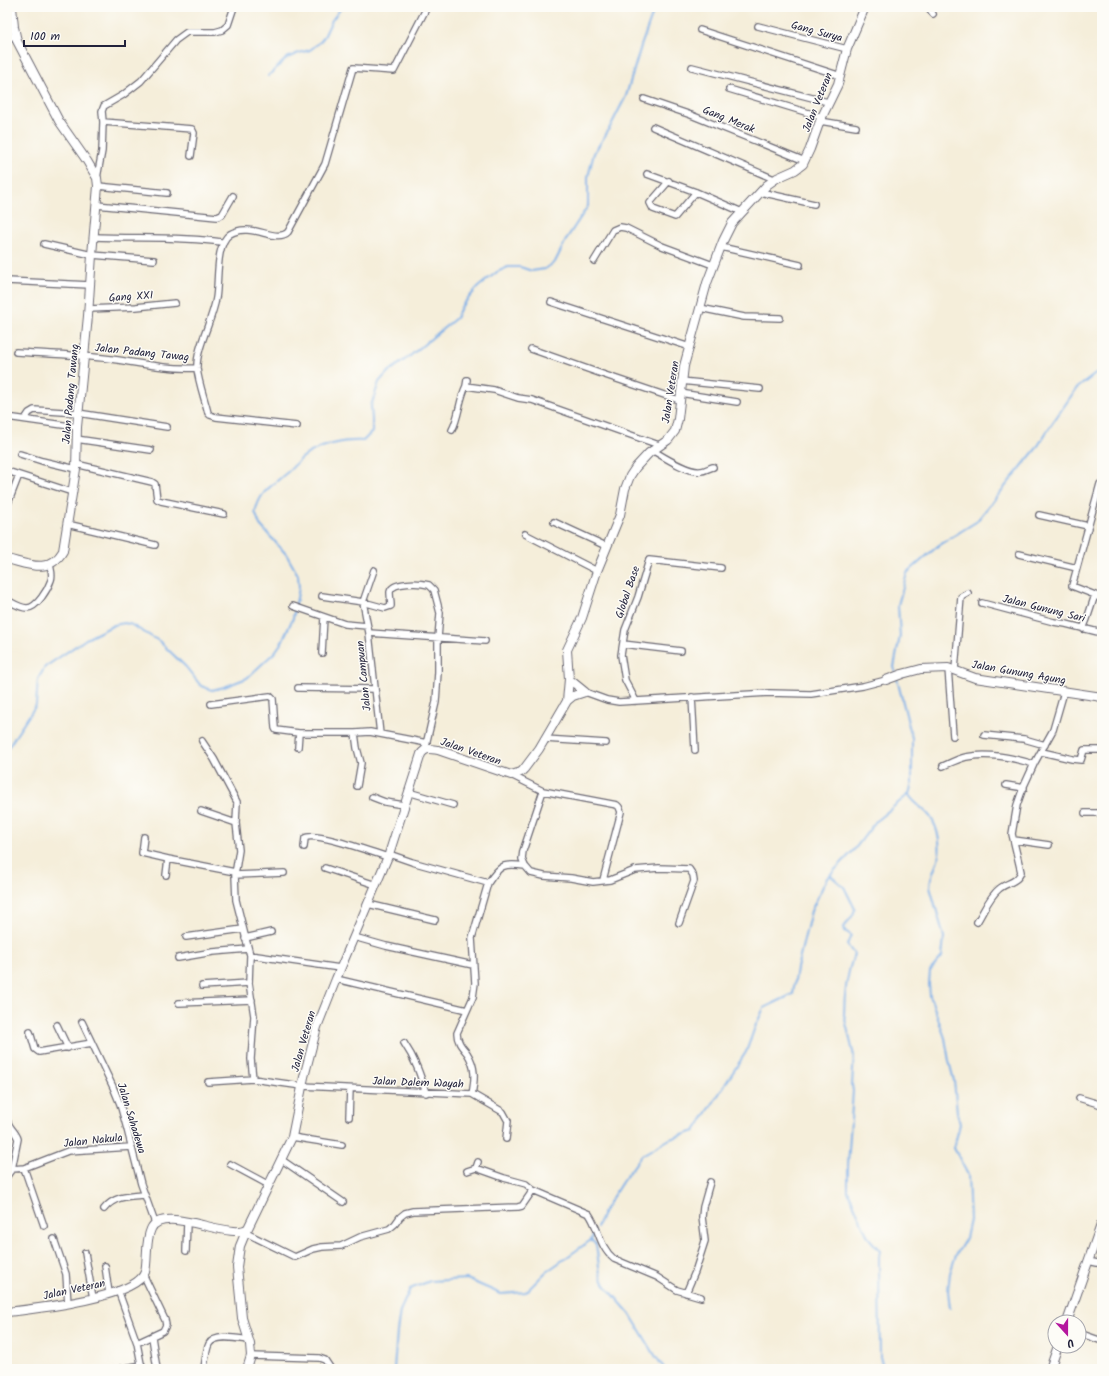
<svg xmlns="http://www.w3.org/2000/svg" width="1109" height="1376" font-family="Kalam,sans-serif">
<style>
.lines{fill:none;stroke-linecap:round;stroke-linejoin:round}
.stream{stroke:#7cafe8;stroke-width:2}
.street-casing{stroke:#6c6973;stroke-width:8}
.secondary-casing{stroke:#6c6973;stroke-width:10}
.street{stroke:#fff;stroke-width:5.5}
.secondary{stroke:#fff;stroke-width:8}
.labels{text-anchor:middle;stroke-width:3;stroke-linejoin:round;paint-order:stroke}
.street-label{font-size:11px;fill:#22223b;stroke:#fdfcf7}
</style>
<rect width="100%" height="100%" fill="#fdfcf7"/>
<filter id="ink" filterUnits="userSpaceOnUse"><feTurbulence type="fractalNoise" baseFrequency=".025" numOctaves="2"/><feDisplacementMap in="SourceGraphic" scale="8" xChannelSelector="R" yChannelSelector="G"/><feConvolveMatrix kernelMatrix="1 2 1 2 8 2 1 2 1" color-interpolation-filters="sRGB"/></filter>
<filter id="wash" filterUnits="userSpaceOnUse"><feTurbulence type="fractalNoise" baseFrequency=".012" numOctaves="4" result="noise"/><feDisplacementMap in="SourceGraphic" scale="16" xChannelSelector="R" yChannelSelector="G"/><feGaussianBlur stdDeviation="0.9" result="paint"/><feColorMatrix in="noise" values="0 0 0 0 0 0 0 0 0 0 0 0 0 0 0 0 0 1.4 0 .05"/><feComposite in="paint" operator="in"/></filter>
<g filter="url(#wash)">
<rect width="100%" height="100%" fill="#f5eeda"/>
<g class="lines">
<path class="stream" d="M268,76L287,58L299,53L310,50L320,42L324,37L332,20L342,7
M896,675L894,667L900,636L898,605L907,573L939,545L976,522L1036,449L1051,425L1076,389L1102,369
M7,749L36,705L38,679L45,667L86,639L114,625L124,623L130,624L159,641L186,667L201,686L212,690L224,687L247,678L275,652L282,642L293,618L299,588L298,575L286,554L260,525L255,512C261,491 268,489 284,475C291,470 296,463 302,458C318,445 343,440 363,441L372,432V419L371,406L379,382L387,373L410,356L456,318L461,307L478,287L497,272L508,267H520L532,271L545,269L555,262L567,238L588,206V177L594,153L608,131L626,96L641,46L655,7
M909,795C914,803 920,806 927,813C936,822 941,840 939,854C938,865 930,875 930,887L944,937L942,957L930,971L929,984L930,996L945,1038L949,1061L954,1081L957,1112L960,1124L954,1148L968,1175L970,1220L966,1238L956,1255L950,1273L948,1291L950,1308
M830,875L844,887L855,909L853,915L844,927L845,931L851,935L847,945L854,954C847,974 844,994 844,1015L854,1056L852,1085L853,1091L848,1165V1191L868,1237L880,1251L879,1257L880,1357L884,1369
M597,1227L605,1209L622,1182L642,1155L670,1139L695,1131L746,1052L755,1027L764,1008L793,994L797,968L811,911L827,878L854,850L876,821L909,794L912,783V738L897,679
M591,1240L596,1244L600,1274L605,1285L630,1314L656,1357L665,1369
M394,1369L397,1332L400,1311L410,1289L430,1281L467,1279L501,1294L526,1292L546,1272L591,1240L595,1231"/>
</g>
</g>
<g filter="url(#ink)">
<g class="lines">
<defs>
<path id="street" d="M928,7L933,14
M758,26L847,49
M700,30L841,76
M7,39L15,35
M692,67L828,102
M729,89L822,117
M644,99L691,115L805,161
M820,121L856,127
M103,122L192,129L194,133L191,156
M653,127L774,179
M647,174L696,192L742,212
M97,178L102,151L103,122L102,111L104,106L123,95L141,81L176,40L187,32H215L222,30L228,25L234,7
M669,181L650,203L653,209L675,217L696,192
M98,186L167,193
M760,192L814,204
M97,205L217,217L222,215L233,196
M94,237C136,239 178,236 221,242
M44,244L92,255L154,260
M721,247L800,265
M594,261L613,230L620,227L626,228L662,246L713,265
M7,281L90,285
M551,302L690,347
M700,308L744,317L780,318
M89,309L136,307L175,303
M531,349L602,374L679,400
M16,352C48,354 80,355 111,359C138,363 171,370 197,368
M681,381L760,389
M466,386L467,380
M680,393L737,402
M7,417L77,427
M25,419L29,413L34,410L78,413L167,427
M297,426L216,417L210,415L208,413C205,400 198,381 197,368C196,348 213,319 216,298C219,282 215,244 230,234C251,221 276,244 288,232L325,164L353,68L394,71L427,7
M452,430C459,417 459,400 466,386L494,390L518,398L532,400L659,445
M76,439L151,450
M652,450C664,457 688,473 701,471C705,471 709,468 713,467
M20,454L42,461L76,469
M76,464L152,482L155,484L157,499L161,501L224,514
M7,471L72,492
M1100,484L1072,586L1095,595L1102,599
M7,506L19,475
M1039,515L1088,526
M554,522L606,546
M67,524L155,545
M525,534L597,571
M1019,554L1077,568
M374,570L363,602L369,633L380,734L427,743
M322,596L363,602L385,608L391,606C391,601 390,597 390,592C392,581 421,583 429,585L434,590L440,613L438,638V672L436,702L425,749
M7,600C13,603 20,608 27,608C37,608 48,589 51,580C53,575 51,570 50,565
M982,603L1054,622L1066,624L1102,633
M293,606L345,624L367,626
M1083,629L1087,619L1095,595
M369,633L485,641
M623,644L681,651
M322,653L324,617
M948,668L953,736
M955,670L961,597L968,593
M298,688L375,689
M585,692L607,700L619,702L769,693L811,694L863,686L886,680
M692,697L695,750
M636,701L625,680L621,655L625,630L638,597L649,560L721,568
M211,704L270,696L273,699L275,728L276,730L299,733
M984,735L1024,739L1045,745
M545,739L606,743
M202,741L214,759L237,802L236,823L239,850L235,875L236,900L250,955
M298,747L299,733H355
M1042,752L1072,759L1081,760L1084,750H1102
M943,766C950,763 958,759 966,757C988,752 1013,758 1034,764
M511,775L543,791L617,805L619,807L621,812L603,880
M1006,785L1024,788
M357,786L361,763L357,748L355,733L370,732L380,734
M543,791L523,851L522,859L525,866L531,873L544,876L571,878L593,882L610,880L635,870L659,868L689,869L693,875L694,881L679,923
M408,792L453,805
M372,797L385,802L404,805
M201,811L236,823
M1085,813H1102
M144,837L142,853L168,859
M1014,840L1049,845
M304,847L305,838C315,831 374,853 388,857
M325,868L376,885
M166,875L168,859L235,872
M235,875L284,873
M488,883C500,865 503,863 525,866
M368,904L435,920
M977,922C984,911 989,897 999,889C1006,883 1018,882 1021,872L1012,834L1017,805L1023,788L1034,764L1053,730L1064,692
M186,937L243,929
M354,937L386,946L473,965
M245,938L271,932
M178,958L213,952L248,949
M336,979L467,1010
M202,986L249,983
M179,1003L252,1000
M82,1022L113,1087L120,1104L127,1129L141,1184L155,1223
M57,1025L68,1048
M30,1032L35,1049L39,1052L92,1043
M404,1043C415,1059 420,1074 426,1093
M253,1079L251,1059L254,1016L249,983L250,955L340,968
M208,1082L253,1079L302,1086L472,1094C475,1079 476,1067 467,1053C462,1047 457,1042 457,1033L473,997L475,983L472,938L488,883L412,862L389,854
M472,1094L503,1112L508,1121L506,1139
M1079,1098L1102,1105
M349,1117L350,1089
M7,1120C9,1128 16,1132 18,1139L12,1169L7,1176
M292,1137L342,1145
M282,1160L343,1202
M230,1164L269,1185
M24,1168L44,1226
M476,1168L478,1162
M12,1169L24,1168L68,1151L131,1147
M467,1171L476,1168L504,1178L526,1184L533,1190
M104,1209C114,1196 129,1196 144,1195
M246,1233L295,1257L313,1249L322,1247L341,1246L360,1237L389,1229L395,1224L400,1217L405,1213L413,1211L518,1207L522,1206L533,1190L589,1214C599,1228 599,1247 614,1259L657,1277L677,1290L701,1297
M54,1239L66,1274L68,1304
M186,1251L187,1222
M85,1253L93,1298
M1088,1261L1102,1264
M105,1266L109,1293
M118,1290L137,1343L142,1369
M686,1293L695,1272L705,1241L702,1217L703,1207L710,1182
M1079,1333L1102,1341
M152,1337L157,1369
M137,1343L163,1331L166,1325L165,1320L144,1276
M251,1356L319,1358L325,1360L331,1369
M120,1369L142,1365
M204,1369C205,1361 206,1350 209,1344C215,1333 240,1339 249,1340"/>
<path id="secondary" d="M7,559C28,564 49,575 63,551L76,469L77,427L88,316L92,255L98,186L97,178L87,161L59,121L17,41L14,27L12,7
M569,679L585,692
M886,680L902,674L921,669L948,668L975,678L1102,697
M567,701L573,696L585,692
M7,1312C33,1309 136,1298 145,1272C148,1259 145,1242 151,1229C163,1203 232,1242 248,1228L292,1137L304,1077L317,1027L336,979L389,854L421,754C426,747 431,749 438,750L511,775L521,772L524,769L539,749L567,701L569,679L567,650L582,618L597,571L620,515L625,489L630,476L636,467L649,453L668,440L675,431L678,419L684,366L707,283L723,241L732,223L767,185L777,178L795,170L803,164L810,149L820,121L838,84L847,49L865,7
M1067,1322L1102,1222
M247,1369L251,1356L250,1344L242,1318L237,1267L240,1246L247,1229
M1050,1369L1058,1346"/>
</defs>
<use href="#street" class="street-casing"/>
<use href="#secondary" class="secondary-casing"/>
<use href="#street" class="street"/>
<use href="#secondary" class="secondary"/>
</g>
</g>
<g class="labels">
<g class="street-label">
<text transform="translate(817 31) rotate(15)" y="4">Gang Surya</text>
<text transform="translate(817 102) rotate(-68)" y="4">Jalan Veteran</text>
<text transform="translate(729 119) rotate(22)" y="4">Gang Merak</text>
<text transform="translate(131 296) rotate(-4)" y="4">Gang XXI</text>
<text transform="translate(142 352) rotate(6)" y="4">Jalan Padang Tawag</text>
<text transform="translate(670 392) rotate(-81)" y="4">Jalan Veteran</text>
<text transform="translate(70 394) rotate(-85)" y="4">Jalan Padang Tawang</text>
<text transform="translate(627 592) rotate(-71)" y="4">Global Base</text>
<text transform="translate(1044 608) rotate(14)" y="4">Jalan Gunung Sari</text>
<text transform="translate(1019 672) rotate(10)" y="4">Jalan Gunung Agung</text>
<text transform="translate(363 676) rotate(-96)" y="4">Jalan Campuan</text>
<text transform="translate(471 751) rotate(19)" y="4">Jalan Veteran</text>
<text transform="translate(303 1041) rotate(-74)" y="4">Jalan Veteran</text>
<text transform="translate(418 1082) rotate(2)" y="4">Jalan Dalem Wayah</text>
<text transform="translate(132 1118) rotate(73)" y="4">Jalan Sahadewa</text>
<text transform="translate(93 1140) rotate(-6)" y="4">Jalan Nakula</text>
<text transform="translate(74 1289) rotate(-12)" y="4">Jalan Veteran</text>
</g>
</g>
<rect width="1109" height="1376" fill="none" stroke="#fdfcf7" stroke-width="24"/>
<g transform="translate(1067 1334) rotate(159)"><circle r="19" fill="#fdfcf7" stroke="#a5a5ac"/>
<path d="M0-3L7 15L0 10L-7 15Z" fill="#b5179e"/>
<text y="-6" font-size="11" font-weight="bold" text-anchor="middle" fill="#22223b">U</text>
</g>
<path d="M24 40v6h101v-6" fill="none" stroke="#22223b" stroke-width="2"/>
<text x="30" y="40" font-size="12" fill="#22223b" stroke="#fdfcf7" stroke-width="3" paint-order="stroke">100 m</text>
</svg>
